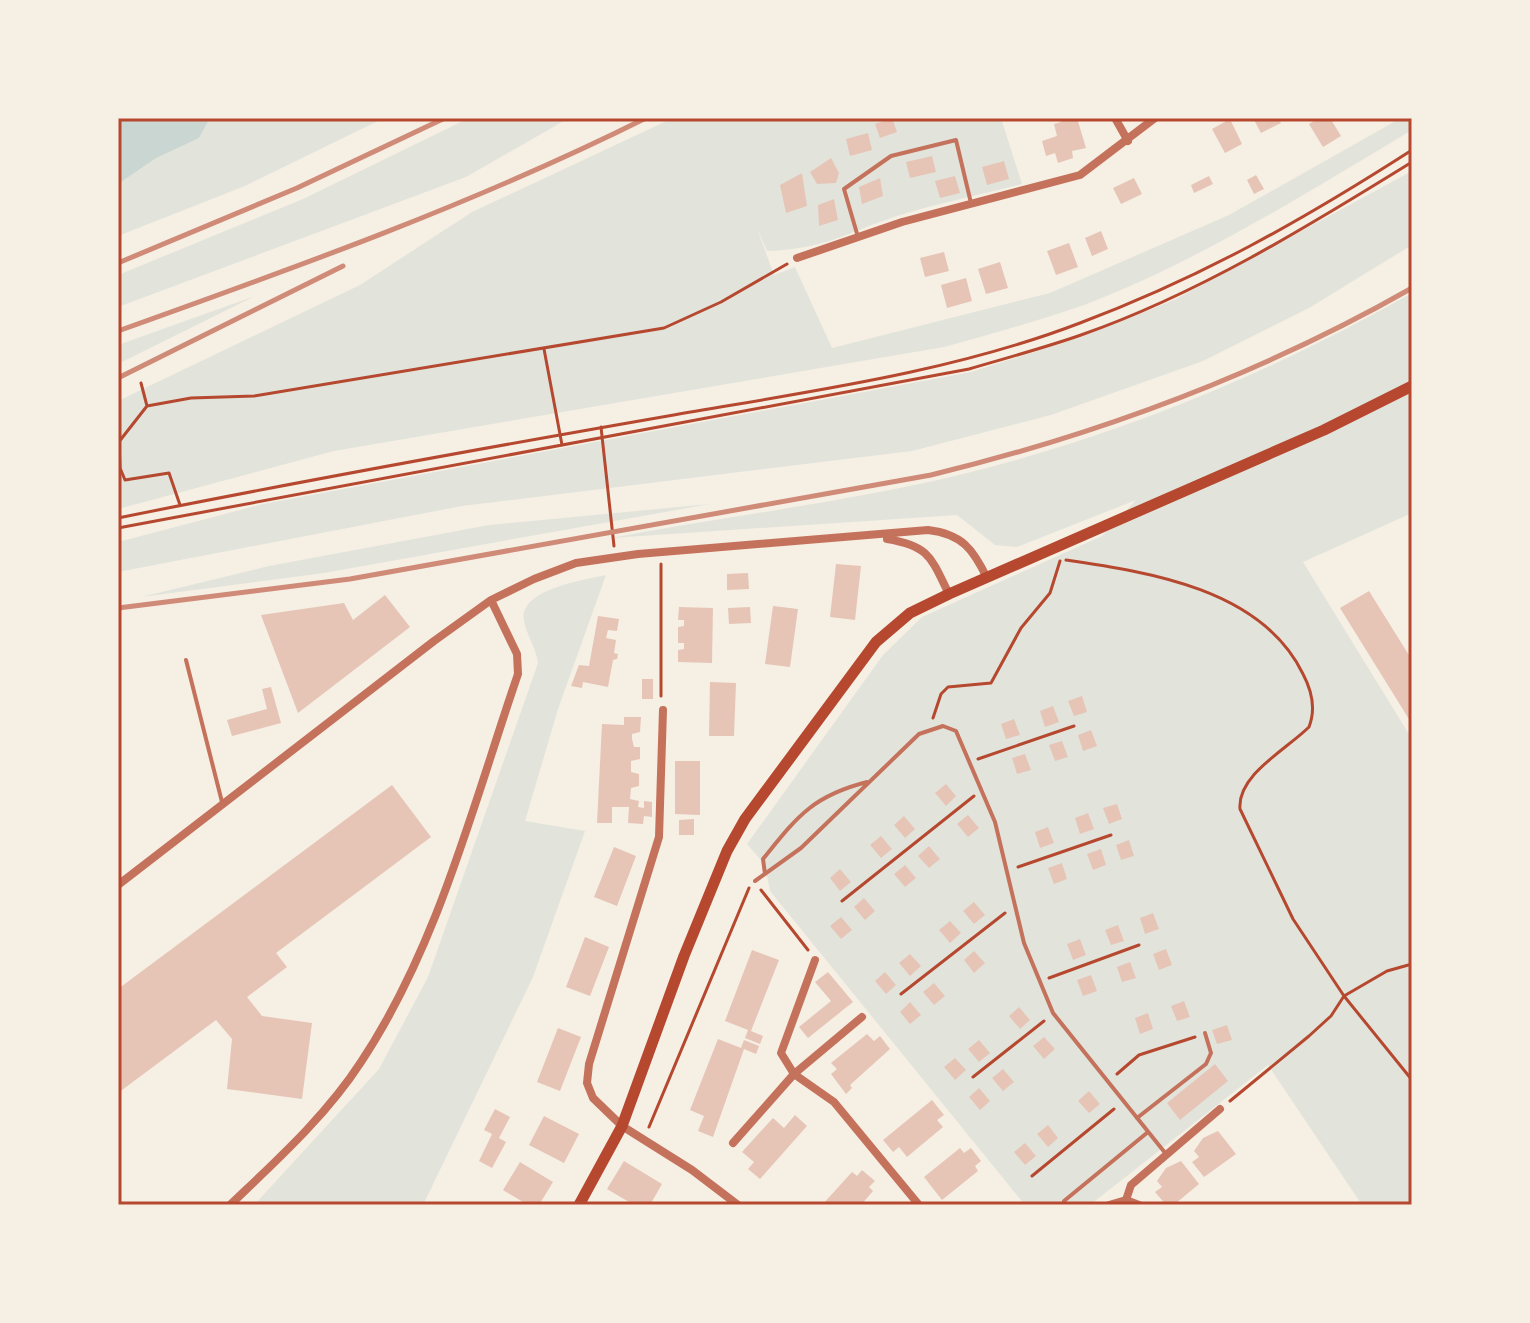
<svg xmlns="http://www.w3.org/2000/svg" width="1530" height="1323" font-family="'DejaVu Sans',sans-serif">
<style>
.green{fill:#e2e4dc}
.water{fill:#c9d6d2}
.building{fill:#e6c5b7}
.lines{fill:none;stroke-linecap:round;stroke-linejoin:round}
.path{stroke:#b5482f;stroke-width:3}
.service{stroke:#c5725c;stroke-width:4}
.minor{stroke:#c5725c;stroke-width:8}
.secondary{stroke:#b5482f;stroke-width:11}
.rail{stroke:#cf8b77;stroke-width:5}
.neatline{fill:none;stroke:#b5482f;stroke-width:3}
</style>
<rect width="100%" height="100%" fill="#f6efe4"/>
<path class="green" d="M210,118H384L245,186L118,236V184L156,157L199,138Z
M469,118H569L466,177L118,307V275L303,199Z
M673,118H1001L1022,184C981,195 938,203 897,216C846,233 825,249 767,251L757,228L774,275L795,267L832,348L1050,293L1229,215L1401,118H1412V130C1310,191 1195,263 1084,305C1038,321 991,334 944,347L334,451L118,509V401L360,285L472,212Z
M1412,171V245L1309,308L1203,361L1051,415L912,451L462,506L118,572V542L263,504L971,372L1081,337L1174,300Z
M1412,293V513L1303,562L1412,739V1205H1362L1268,1065L1090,1205H1025L770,891L765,865L747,844L883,655L922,617L1102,536L1136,500L1017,547L995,545L957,515L611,538C728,516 847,502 963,474C1121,435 1271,373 1412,293Z
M255,296L118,364V345Z
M710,504L324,573L141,597L269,566L489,525Z
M606,575L558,709L525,821L585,831L533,977L423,1205H254L379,1069L428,977L538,663C536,648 527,636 524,621C518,589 585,580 606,575Z"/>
<path class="water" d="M118,118H210L199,138L156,158L118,184Z"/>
<path class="building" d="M892,118L897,132L880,138L875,124Z
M1060,118H1077L1086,148L1072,151L1073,158L1058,163L1055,153L1046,156L1042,141L1057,136L1054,124L1061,122Z
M1253,118H1278L1281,123L1261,133Z
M1319,118H1330L1341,136L1323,147L1309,124Z
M1230,119L1242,144L1225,153L1212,129Z
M868,133L872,150L850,156L846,139Z
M932,156L936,172L910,178L906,162Z
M831,158L839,173L836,183L817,184L810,172Z
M1004,161L1009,179L987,185L982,167Z
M802,173L807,206L786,213L780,185Z
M1256,175L1264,189L1254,194L1247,180Z
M955,176L960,193L940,198L935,181Z
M1209,176L1213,184L1194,193L1191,185Z
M880,178L883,196L862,204L859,187Z
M1134,178L1142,194L1121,204L1113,188Z
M834,199L838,220L819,226L818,205Z
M1101,231L1108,249L1092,256L1085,238Z
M1069,243L1078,267L1056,275L1047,251Z
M944,252L949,271L925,277L920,258Z
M1000,262L1008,288L986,294L978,269Z
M966,278L972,301L947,308L941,285Z
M836,564L861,566L855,620L830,617Z
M748,573L749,589L727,590V574Z
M1369,591L1412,660V724L1340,608Z
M385,595L410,627L298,713L261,615L344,603L353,620Z
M773,606L798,609L790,667L765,664Z
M679,607L713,608L712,663L678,662V650L684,649V643H678V627L684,626V620H678Z
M750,607L751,623L729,624L728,608Z
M598,616L619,619L617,631L608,630L606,638L616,640L614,653L618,654L617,659L613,660L608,687L583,682L582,688L571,686L579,665L589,666Z
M642,679H653V699H642Z
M710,682L736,683L734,736H709Z
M271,687L281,723L232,736L227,720L267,709L262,689Z
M1082,696L1087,712L1074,716L1068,701Z
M1053,706L1059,722L1045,727L1040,711Z
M624,717H641L640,732L632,734V739L634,747H640V759L631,761V772L639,774V786L631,788L630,799L639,801L638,807L644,808V801L652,802V817L644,816L643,824L628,823L629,807H612V823H597L602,724L624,725Z
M1014,719L1020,735L1006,739L1001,724Z
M1091,730L1097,746L1083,751L1078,735Z
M1062,741L1068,757L1055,761L1049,745Z
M1025,754L1031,770L1017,774L1012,758Z
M675,761H700V815L675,814Z
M946,784L956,796L946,806L935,793Z
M392,785L431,837L276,953L287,967L247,997L262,1016L312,1023L302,1099L227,1089L232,1039L216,1020L118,1093V989Z
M1117,804L1122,819L1109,824L1103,808Z
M1088,813L1094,829L1080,834L1075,818Z
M968,815L979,828L968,837L957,824Z
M904,816L915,829L905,838L894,825Z
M694,819V835H679V820Z
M1048,827L1054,843L1040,848L1035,832Z
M881,836L892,849L881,858L870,845Z
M1129,840L1134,856L1121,860L1116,845Z
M929,846L940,859L929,868L918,856Z
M614,847L636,856L617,906L594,897Z
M1101,849L1106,865L1093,870L1087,854Z
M1062,863L1067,879L1054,884L1048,868Z
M905,865L916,878L905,887L894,874Z
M840,869L851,882L840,891L830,878Z
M864,898L875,911L865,920L854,907Z
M974,902L985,915L974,924L963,911Z
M1153,913L1159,929L1145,934L1140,918Z
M841,917L852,930L841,939L830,926Z
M950,921L961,933L950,943L939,930Z
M1118,925L1124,941L1111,945L1105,930Z
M585,937L609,947L590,996L566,987Z
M1080,939L1086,955L1073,960L1067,944Z
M1166,949L1172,965L1159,970L1153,954Z
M752,950L779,960L751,1031L763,1036L760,1044L745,1038L748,1030L725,1021Z
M974,951L985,963L974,973L964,960Z
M910,954L921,966L910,976L899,963Z
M1130,962L1136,978L1122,982L1117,967Z
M828,972L853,1002L808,1038L799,1027L831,1001L815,982Z
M885,972L896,985L886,994L875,981Z
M1091,975L1097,991L1083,996L1077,980Z
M934,983L945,996L934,1005L923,992Z
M1184,1001L1190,1017L1177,1021L1171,1006Z
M910,1002L921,1015L910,1024L900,1012Z
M1019,1007L1030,1020L1020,1029L1009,1016Z
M1148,1013L1153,1029L1140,1034L1135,1018Z
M1227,1025L1232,1040L1217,1044L1212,1030Z
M558,1028L581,1037L560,1091L537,1082Z
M867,1034L874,1041L880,1036L890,1049L850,1085L852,1088L846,1094L831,1074L837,1069L831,1063Z
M1044,1037L1055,1049L1044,1059L1033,1046Z
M718,1039L741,1048L744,1040L759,1046L756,1054L744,1049L713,1137L698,1131L704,1116L690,1110Z
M979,1040L990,1053L979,1062L968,1049Z
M955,1058L966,1070L955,1080L944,1067Z
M1215,1064L1228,1081L1180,1120L1167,1103Z
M1003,1069L1014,1082L1003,1091L992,1078Z
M979,1088L990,1101L980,1110L969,1097Z
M1089,1091L1100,1104L1089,1113L1078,1101Z
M932,1100L944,1115L937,1120L943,1127L907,1157L899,1147L893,1152L883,1140Z
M495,1109L510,1117L499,1138L506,1142L492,1168L479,1161L492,1134L484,1130Z
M795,1115L807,1126L760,1179L748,1169L754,1162L742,1152L773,1118L784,1128Z
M544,1116L579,1134L564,1163L529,1145Z
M1048,1125L1058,1138L1048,1147L1037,1134Z
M1218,1131L1236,1154L1204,1177L1192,1162L1199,1157L1194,1151L1203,1138Z
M1025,1143L1036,1156L1025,1165L1014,1152Z
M960,1148L964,1153L971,1148L981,1161L975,1166L978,1171L942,1200L924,1177Z
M624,1161L662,1184L650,1205H634L607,1189Z
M1181,1161L1199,1184L1175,1204L1166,1205L1155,1192L1162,1187L1157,1181L1166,1168Z
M520,1162L553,1182L539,1205H528L503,1190Z
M862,1170L875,1181L869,1187L873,1191L861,1205H822L852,1172L857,1176Z"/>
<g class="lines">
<path class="path" d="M544,349L562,445
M141,383L147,406
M601,427L614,546
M119,442L120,468L125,480L169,473L180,505
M118,443L147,406L191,398L254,396L664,328L721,302L787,264
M118,518C301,481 484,448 668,416C805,392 950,373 1080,323C1202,277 1303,220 1412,150
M118,528L969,369C1006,358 1044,348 1081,335C1198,294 1307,227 1412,162
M1066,560C1149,572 1262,589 1303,674C1312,691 1316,709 1309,727C1287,749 1237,775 1240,809L1293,919L1344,996L1412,1080
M661,564V696
M933,718L941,694L948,687L991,683L1021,628L1050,593L1060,561
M978,759L1074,726
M1018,867L1111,835
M761,890L808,950
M842,901L974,796
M1049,978L1139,945
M901,994L1005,913
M1117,1074L1139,1055L1195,1037
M973,1077L1044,1021
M1230,1101L1309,1036L1331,1016L1344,996L1387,971L1412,964
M649,1127L749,888
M1032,1176L1114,1109"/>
<path class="service" d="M858,237L844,189L891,156L956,140L971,203
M186,660L222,802
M765,874L763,859C797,817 812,796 867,782
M755,881L801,848L919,734L943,726L956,731L995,822L1024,943L1053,1013L1166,1154
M1137,1118L1206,1064L1211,1053L1205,1033
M1065,1205L1064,1201L1148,1132"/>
<path class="minor" d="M1115,118L1128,141
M797,258L902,222L1080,175L1155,118
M887,539C930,546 931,558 949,594
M663,710L659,837L589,1064L587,1083L593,1098L622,1126L692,1170L738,1205
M118,885L434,641L491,600L534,579L576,563L638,554L928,530C962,534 973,549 987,578
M815,960L781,1053L794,1074L834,1102L919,1205
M733,1143L794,1074L862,1017
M1126,1200L1131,1185L1220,1109
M230,1205C276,1161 326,1116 361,1062C438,946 473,805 518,674L517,654L491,600
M1109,1205L1126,1200L1139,1205"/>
<path class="secondary" d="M579,1205L622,1126L684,956L727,851L745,819L876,642L910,613L949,594L1324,430L1412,386"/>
<path class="rail" d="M118,263L297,188L445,118
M118,331C297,267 476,203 646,118
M118,378L343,266
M118,608L350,579L931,475C1100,434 1261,374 1412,288"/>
</g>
<rect width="1530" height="1323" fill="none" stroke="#f6efe4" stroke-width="240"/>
<rect x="120" y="120" width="1290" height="1083" class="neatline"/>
</svg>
